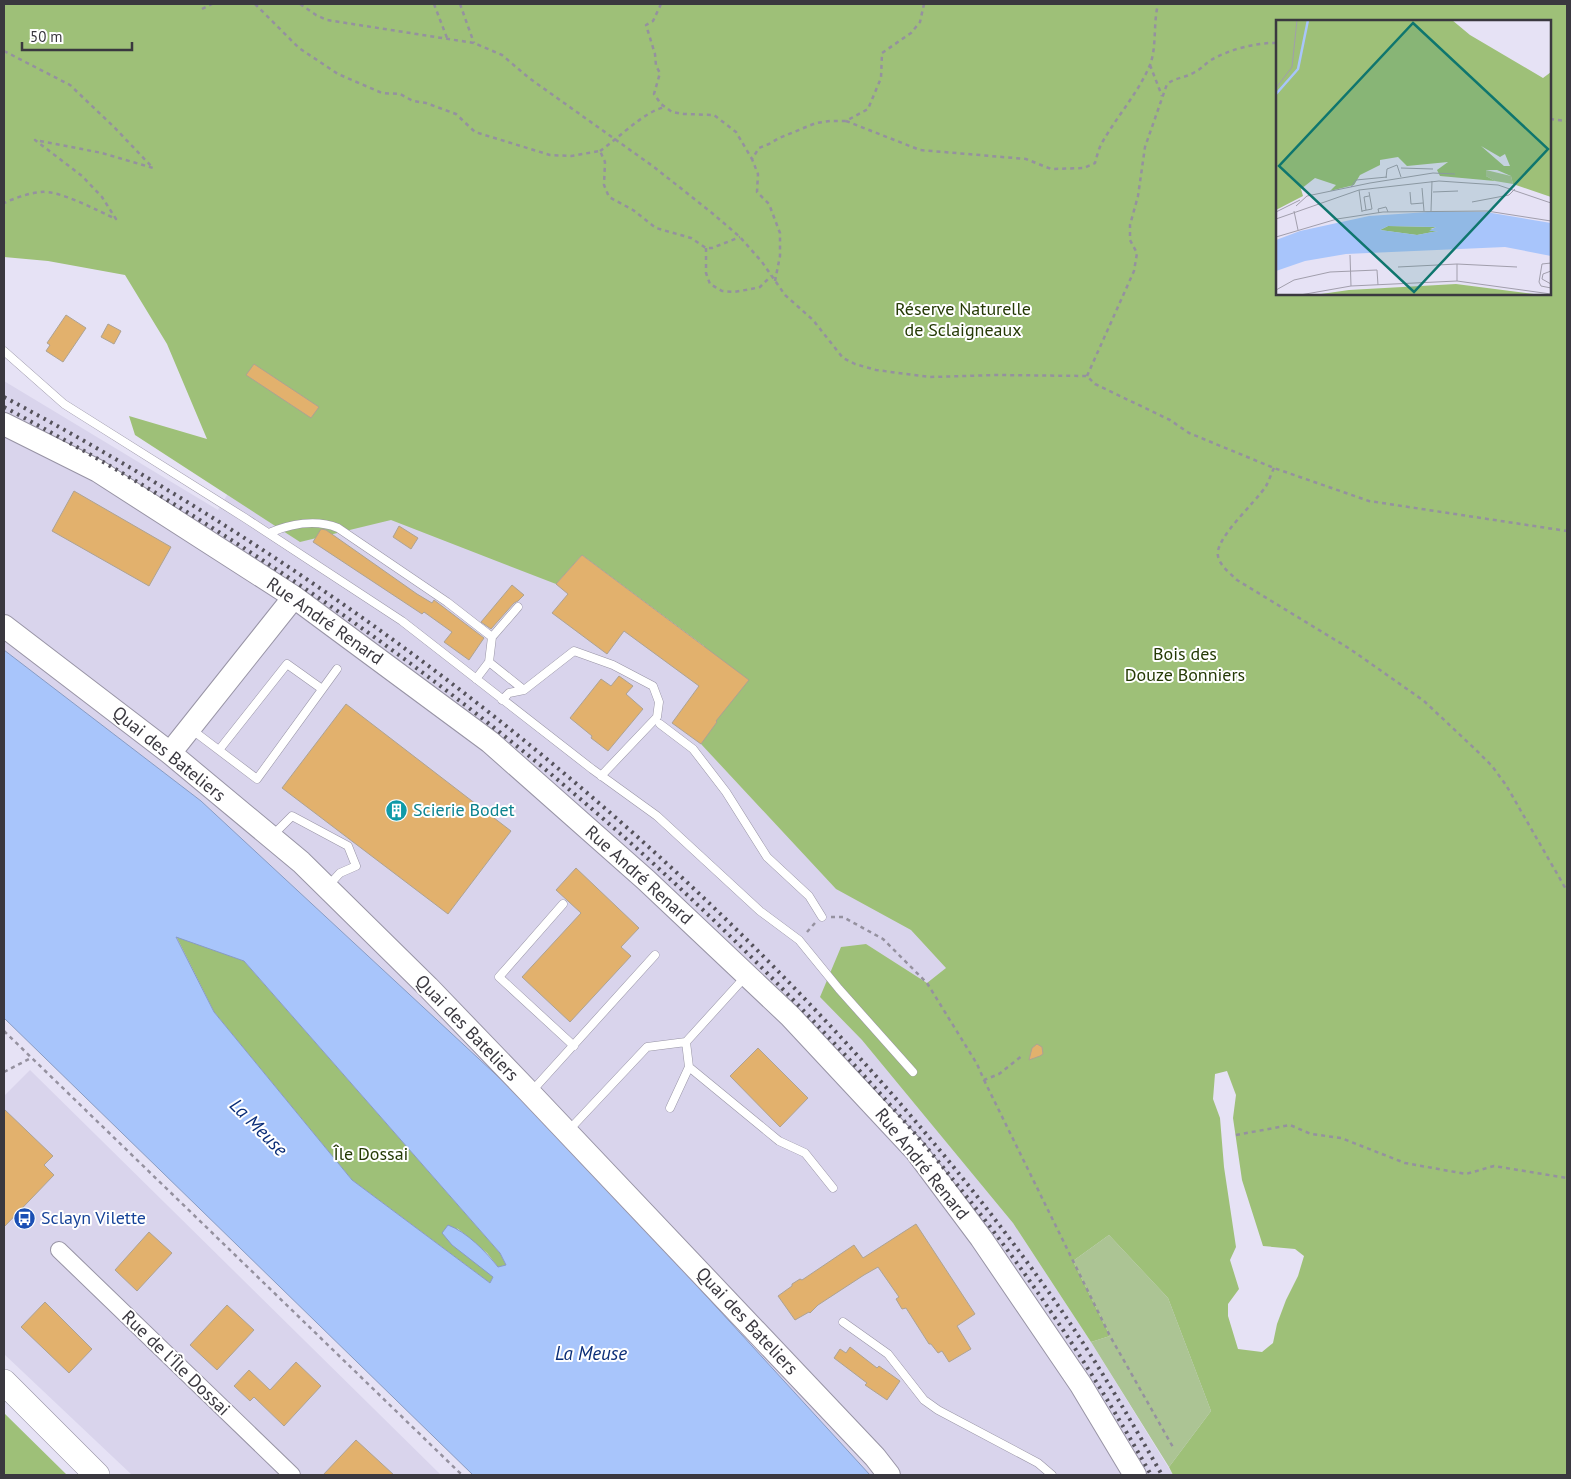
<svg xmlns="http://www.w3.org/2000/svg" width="1571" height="1479" font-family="'PT Sans',sans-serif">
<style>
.built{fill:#d9d4ec}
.green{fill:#acc494}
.forest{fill:#9ec078;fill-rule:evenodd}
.water{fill:#a8c5fb;stroke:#879bc3;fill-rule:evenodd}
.building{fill:#e2b16d;stroke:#ada293}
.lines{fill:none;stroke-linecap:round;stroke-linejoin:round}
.lane-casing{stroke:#9894a5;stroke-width:9}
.street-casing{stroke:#9894a5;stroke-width:18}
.secondary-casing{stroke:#9894a5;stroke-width:24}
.primary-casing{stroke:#9894a5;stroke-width:26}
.path{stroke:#95919f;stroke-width:2.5;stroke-dasharray:4 4;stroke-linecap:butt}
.lane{stroke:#fff;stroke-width:8}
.street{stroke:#fff;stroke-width:16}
.secondary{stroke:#fff;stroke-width:22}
.primary{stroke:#fff;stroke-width:25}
.rail{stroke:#55525b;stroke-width:4;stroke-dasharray:2.5 5;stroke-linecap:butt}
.labels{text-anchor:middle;stroke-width:4;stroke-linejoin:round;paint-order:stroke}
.park-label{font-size:18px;fill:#253a05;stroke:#fff}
.street-label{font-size:18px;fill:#3a383f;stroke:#fff}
.culture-label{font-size:18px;fill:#0d838f;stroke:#fff;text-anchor:start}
.transit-label{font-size:18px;fill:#164399;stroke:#fff;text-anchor:start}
.water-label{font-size:19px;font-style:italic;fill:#0b2e78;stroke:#fff}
.inset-river{fill:none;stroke:#a8c5fb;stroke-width:2.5}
.inset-road{fill:none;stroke:#a19eac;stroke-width:1}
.view{fill:#0f766e;fill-opacity:0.15;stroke:#0f766e;stroke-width:2.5}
.inset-edge{fill:none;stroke:#3a383f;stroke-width:2.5}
</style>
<rect width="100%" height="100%" fill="#e6e2f5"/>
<path class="built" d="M4,381L218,510L264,434L582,555L970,908L1013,1223L1091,1342L1173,1475H870L548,1123L201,801L4,650Z
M30,1070L441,1475H132L4,1354V1096Z"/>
<path class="green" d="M1109,1235L1168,1298L1211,1411L1169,1467L1091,1342L1110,1336L1073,1261Z"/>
<path class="forest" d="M4,4H1567V1475H1173L1169,1467L1211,1411L1168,1298L1109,1235L1073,1261L1110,1336L1091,1342L1013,1223L862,1040L820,997L841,947L866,944L927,983L946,968L911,930L836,889L701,744L704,646L582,555L556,584L391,520L300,542L135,435L129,416L207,439L167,344L125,275L48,261L4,257ZM1277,21H1550V294H1277ZM1227,1071L1236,1095L1233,1118L1242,1180L1263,1246L1295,1249L1304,1256L1298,1276L1286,1300L1277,1324L1273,1343L1262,1352L1238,1349L1228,1316V1304L1239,1289L1230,1260L1236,1247L1224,1167L1220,1118L1213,1099L1215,1074Z
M176,936L244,961L500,1253L506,1265L498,1267L487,1253L457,1228L493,1277L490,1283L352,1180L214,1012Z
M4,1413L67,1475H4Z"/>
<path class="water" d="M4,650L201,801L548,1123L870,1475H473L4,1018ZM176,937L244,961L500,1253L506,1265L498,1267C486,1252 467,1232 448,1225L442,1233L452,1245L493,1277L490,1283L352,1180L214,1012Z"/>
<path class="building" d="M66,315L86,328L63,362L46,351L50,345L47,343Z
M108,324L121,331L114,344L101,337Z
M254,364L319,407L311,418L246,375Z
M74,491L171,547L149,586L52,531Z
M399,526L418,538L411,549L393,537Z
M321,529L326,530L417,594L432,603L434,600L484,638L469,660L444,642L452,632L424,612L422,614L313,542Z
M582,555L749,680L716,721L717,722L701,744L672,723L699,686L624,631L607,654L552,613L568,594L556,584Z
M512,585L524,595L518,601L514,603L491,629L481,622Z
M619,676L633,686L626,694L643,709L608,751L591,738L592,736L570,718L601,679L611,686Z
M346,704L511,831L448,914L282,788Z
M576,868L639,928L621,947L631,956L570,1022L522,977L581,913L556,890Z
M1037,1044L1042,1047L1043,1054L1040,1056L1029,1060L1032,1048Z
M758,1048L808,1098L780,1127L730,1076Z
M4,1109L53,1156L44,1165L54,1175L4,1227Z
M916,1224L975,1314L957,1326L971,1349L949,1362L942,1351L938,1353L931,1344H929L906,1308L902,1309L896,1299L899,1297L878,1267L864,1275L818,1305L810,1313L809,1312L795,1320L778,1296L792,1286V1284L800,1279L802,1280L854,1245L863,1258Z
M149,1232L172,1253L137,1291L115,1270Z
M45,1302L92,1349L69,1373L21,1327Z
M227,1305L254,1330L217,1370L190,1345Z
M850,1347L877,1368L879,1366L900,1381L887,1400L865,1385L867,1383L834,1358L840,1349L846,1353Z
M296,1362L321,1386L284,1426L254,1397L250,1401L234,1386L249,1370L270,1390Z
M356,1440L394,1475H323Z"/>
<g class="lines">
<defs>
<path id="lane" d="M4,351L64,404L245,518L402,621L592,769L657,816L760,911L799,940L839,989L913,1072
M269,533C290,524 316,519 338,528L447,602L492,637L489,662L524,690
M492,637L518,607
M476,679L489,662
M502,700L509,693L524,690L574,651L613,665L653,686L659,702L657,717L601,776
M660,724L693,749L726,792L767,857L809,896L822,917
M191,729L257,779L337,669
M219,750L287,664L322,689
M272,836L292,816L348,846L356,866L340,873L328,886
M563,904L499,977L574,1046
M686,1042L689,1067L779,1141L805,1153L833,1188
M532,1091L655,955
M670,1108L689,1067
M569,1130L647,1047L686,1042L745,977
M843,1322L888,1354L924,1400L938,1410L1038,1463L1052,1475"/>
<path id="street" d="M59,1250L292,1475"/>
<path id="secondary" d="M4,424L98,471L294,597L490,742L646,880L790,1016L916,1151L981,1238L1081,1385L1135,1475
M4,626L170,753L301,862L428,987L530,1093L875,1457L889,1475
M170,753L294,597"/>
<path id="primary" d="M4,1382L97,1475"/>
</defs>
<use href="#lane" class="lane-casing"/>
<use href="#street" class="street-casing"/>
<use href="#secondary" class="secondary-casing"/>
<use href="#primary" class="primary-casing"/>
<path class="path" d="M255,4L299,48L338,74L382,93L400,94L413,101L426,103L456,114L475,132L550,155L571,156L600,151L605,162L604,185L609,197L633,210L656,228L691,238L706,248H712L740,237
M300,4L316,15L327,20L474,43L502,55L529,78L654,167L712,213L740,237L762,262L785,295L813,320L843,358L855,364L876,370L930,377L997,375L1087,376L1095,384L1170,420L1189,433L1274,468L1369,501L1567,531
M434,4L447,38
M460,4L474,43
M661,4L653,21L646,25L655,54L656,66L660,73L654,94L661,104L672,112L684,114L714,115L736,132L752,159
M202,9L212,4
M4,51L70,85L114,127L153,168L102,153L35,140L82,176L102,197L116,219C98,211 60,190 41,192C29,193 15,198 4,203
M1150,65L1162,96
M1550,119L1567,121
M846,121L920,150L1026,159L1051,169L1084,168L1095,163C1097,156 1099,147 1103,141C1118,115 1138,93 1150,65C1157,46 1153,24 1158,4
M600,151C619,138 643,112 665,107
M706,248V273L710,284L722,291L734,292L751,289L760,287L771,276
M775,281L780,256V233L769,204L757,192L758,174L752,159L759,148L769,144L779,138L816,123L830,121H846L868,109L881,78L882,53L911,33L920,22L924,4
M1087,376L1134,271L1137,253L1130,240V225L1138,196L1145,147L1167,84C1176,77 1186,78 1195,72C1201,69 1205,64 1211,60C1228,50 1257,42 1277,43
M1274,468C1271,474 1269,481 1266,486C1256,502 1214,539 1218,556C1220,566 1230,573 1237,580L1350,649L1380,670L1424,701L1476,750L1492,766L1506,785L1567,891
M831,917H843L883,939L927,983L977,1064L984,1080L999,1074L1023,1055
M807,932L815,923
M4,1031L462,1475
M4,1072L31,1058
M984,1080L1110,1336L1174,1449
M1236,1135L1290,1125L1311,1134L1341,1138L1405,1163L1466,1174L1494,1166L1567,1178"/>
<use href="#lane" class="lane"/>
<use href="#street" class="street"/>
<use href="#secondary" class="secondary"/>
<use href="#primary" class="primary"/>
<path class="rail" d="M4,397C286,547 547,737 772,965C875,1070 972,1182 1057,1304C1095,1359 1129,1417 1162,1475
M4,407C286,557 546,748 770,976C872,1080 970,1191 1051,1312C1087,1365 1120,1420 1151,1475"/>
</g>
<defs>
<symbol id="building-disc" viewBox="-11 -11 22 22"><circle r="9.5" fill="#0f9aa8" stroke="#fff"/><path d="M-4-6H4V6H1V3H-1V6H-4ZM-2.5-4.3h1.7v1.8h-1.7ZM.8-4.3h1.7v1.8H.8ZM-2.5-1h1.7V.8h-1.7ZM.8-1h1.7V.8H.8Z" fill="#fff"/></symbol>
<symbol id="bus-disc" viewBox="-11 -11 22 22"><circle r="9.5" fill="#1a4fb4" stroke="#fff"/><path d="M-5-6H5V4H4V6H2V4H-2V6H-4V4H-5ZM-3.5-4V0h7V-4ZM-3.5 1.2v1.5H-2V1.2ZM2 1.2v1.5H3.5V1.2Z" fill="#fff"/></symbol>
</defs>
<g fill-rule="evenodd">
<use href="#building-disc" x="384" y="798" width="25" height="25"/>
<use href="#bus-disc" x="12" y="1206" width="25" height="25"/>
</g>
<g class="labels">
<g class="park-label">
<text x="963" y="315">Réserve Naturelle<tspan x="963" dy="21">de Sclaigneaux</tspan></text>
<text x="1185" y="660">Bois des<tspan x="1185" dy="21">Douze Bonniers</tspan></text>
<text x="371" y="1160">Île Dossai</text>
</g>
<g class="street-label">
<text transform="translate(325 621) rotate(35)" y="6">Rue André Renard</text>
<text transform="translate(169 754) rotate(39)" y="6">Quai des Bateliers</text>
<text transform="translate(639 875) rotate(42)" y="6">Rue André Renard</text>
<text transform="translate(467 1028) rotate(46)" y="6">Quai des Bateliers</text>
<text transform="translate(922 1164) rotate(51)" y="6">Rue André Renard</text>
<text transform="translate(747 1321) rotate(47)" y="6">Quai des Bateliers</text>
<text transform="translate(176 1363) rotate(44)" y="6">Rue de l'Île Dossai</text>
</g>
<g class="culture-label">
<text x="413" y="816">Scierie Bodet</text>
</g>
<g class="transit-label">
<text x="41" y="1224">Sclayn Vilette</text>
</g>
<g class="water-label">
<text transform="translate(259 1127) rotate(45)" y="7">La Meuse</text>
<text x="591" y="1360">La Meuse</text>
</g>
</g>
<g transform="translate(1276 20)">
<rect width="275" height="275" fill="#e6e2f5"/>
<path d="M210,150L235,156L237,164L219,161L210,156Z" fill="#acc494"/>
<path d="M0,0H176L194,15L267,58L275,52V177L237,164L235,156L221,150H210V156L219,161L164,156L161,150L172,142L131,146L122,137L104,140V145L84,155L78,165L54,171L60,165L39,158L25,169L27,176L0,190ZM205,126L224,137L229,134L234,146H228ZM112,206L160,207L154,209L162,211L141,215L104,210ZM180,264L266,275H38L73,270Z" fill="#9ec078" fill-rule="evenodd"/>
<path d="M152,192H210L275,203V236L229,227L70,234L29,241L0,251V220L24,211L93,196ZM112,206L160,207L153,211H162L141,215L104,210Z" fill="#a8c5fb" fill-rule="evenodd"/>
<path class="inset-river" d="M0,74L22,49L32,0"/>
<path class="inset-road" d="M0,68L16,47L21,0M125,148L157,149M110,158L111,149L121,145L125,157M75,167L80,160L111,157M146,168L148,191M83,170L86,192M134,172L135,184L147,183M157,172L182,171M196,182L233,175L239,169M20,186L31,176L94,163L157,153L179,154M90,190L88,177L93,176M18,191L22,210M86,191L96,189L93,172M155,191L156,161M0,192L24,180M103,193L102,189L110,187L112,192M0,199L83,170L163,161L222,165L275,183M0,217L61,199L107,192L211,191L275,201M74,235L75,266M275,243L266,244L263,262L265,266L275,268M122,247L181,244L241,247M275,251L267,254L266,259L275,264M181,261V244M0,270L18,260L54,252L101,250L102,265M24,275L75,266L181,261L275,274"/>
<path class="view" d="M137,3L272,129L138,272L3,146Z"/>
<rect width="275" height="275" class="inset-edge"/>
</g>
<rect width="1571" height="1479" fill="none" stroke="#3a383f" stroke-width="10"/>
<path d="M22 42v8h110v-8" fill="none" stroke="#3a383f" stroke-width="2.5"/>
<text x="30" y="42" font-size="15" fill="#3a383f" stroke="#ffffff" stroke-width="4" paint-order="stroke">50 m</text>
</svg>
